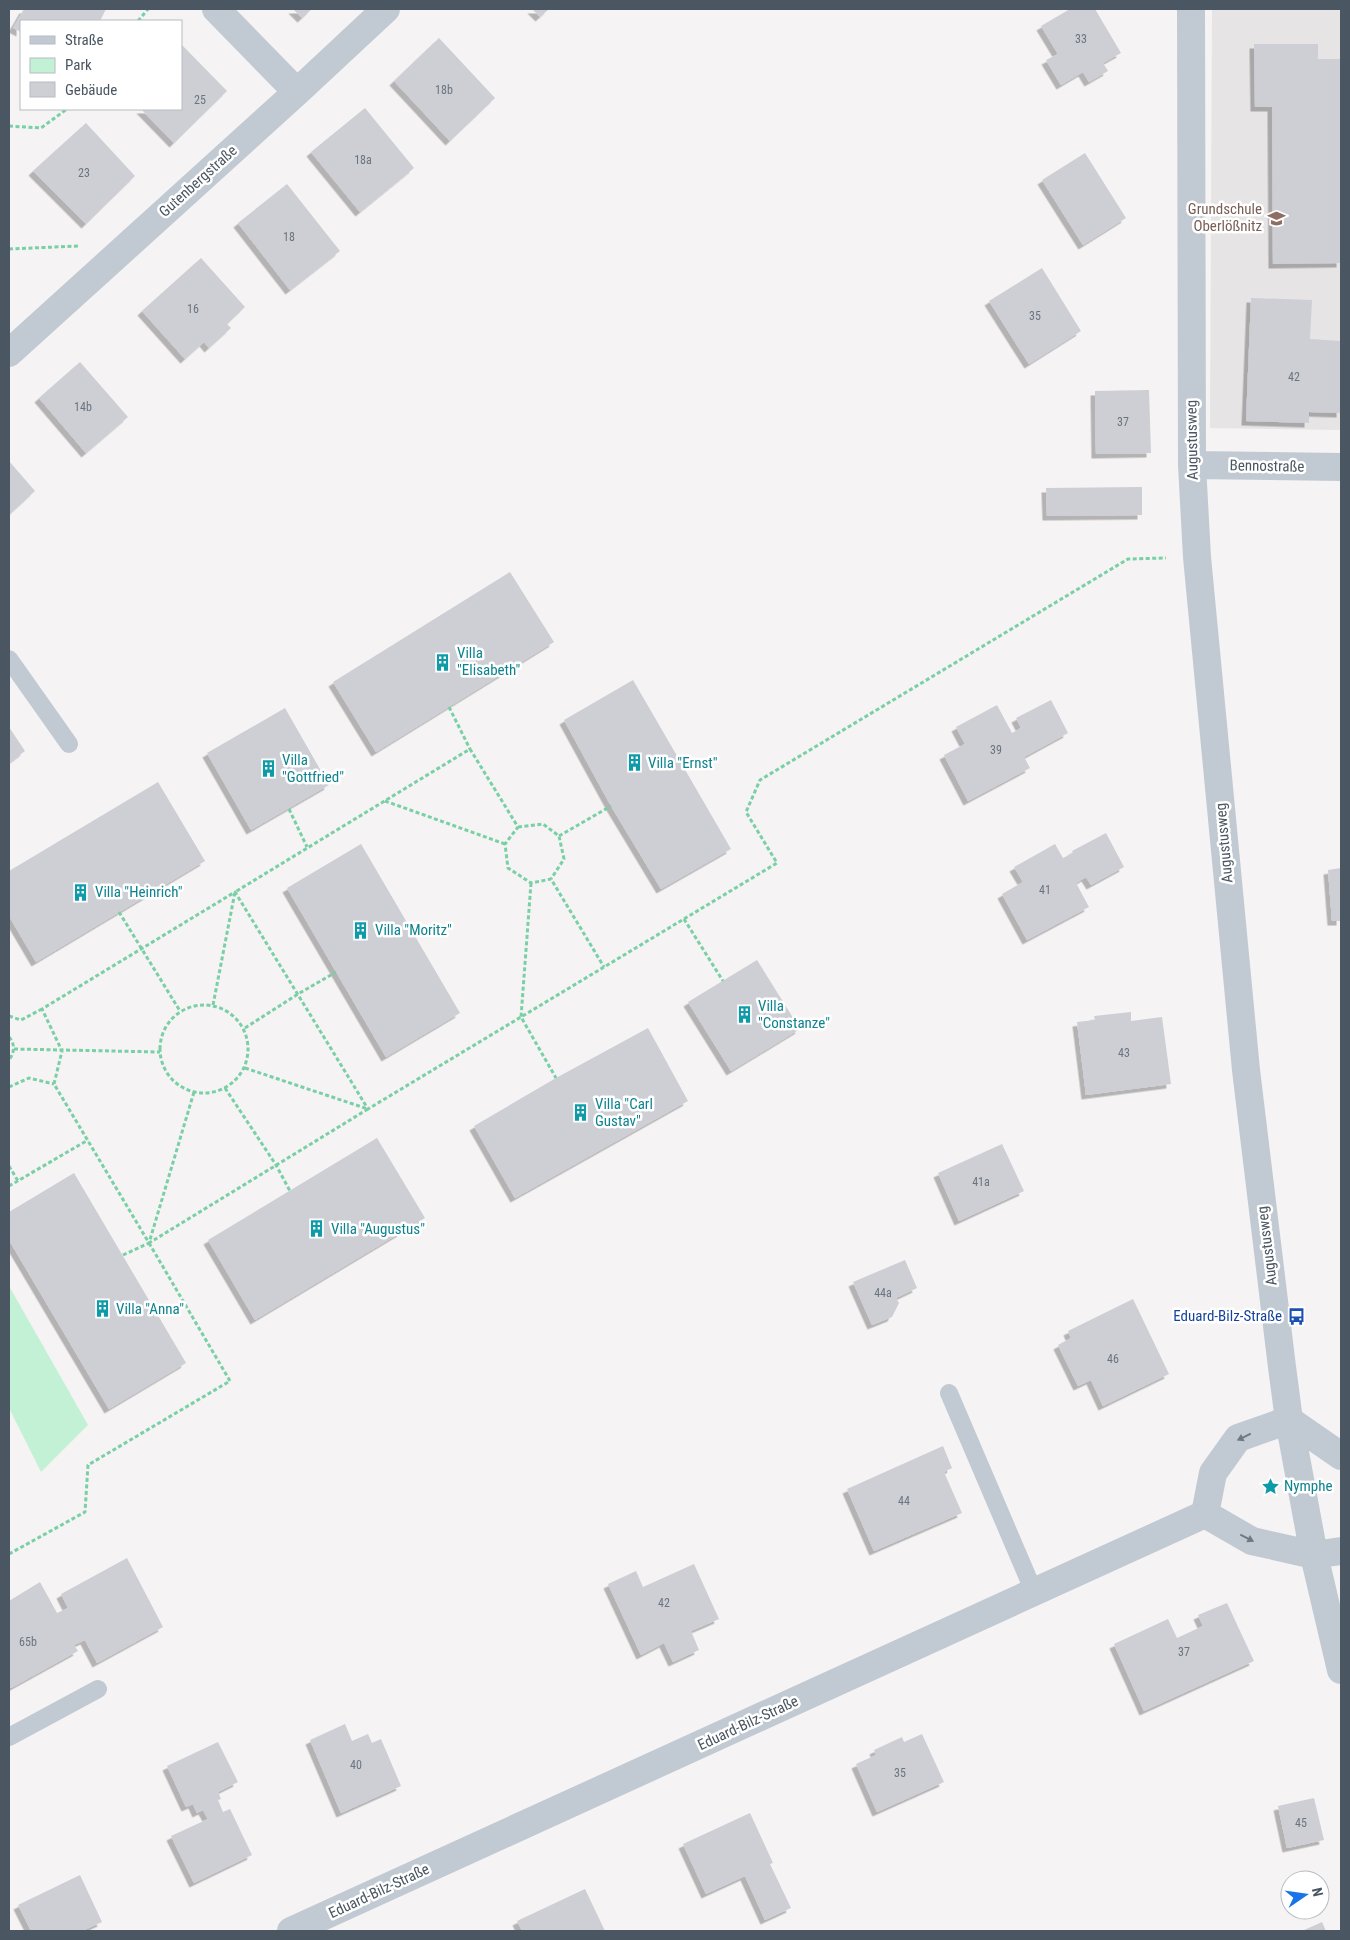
<svg xmlns="http://www.w3.org/2000/svg" width="1350" height="1940" font-family="'Roboto Condensed',sans-serif">
<style>
.education{fill:#e6e4e5}
.green{fill:#c3f1d5}
.building{fill:#cdcfd5;filter:url(#shadow)}
.lines{fill:none;stroke-linecap:round;stroke-linejoin:round}
.path{stroke:#7ad0a6;stroke-width:3;stroke-dasharray:4 2.5;stroke-linecap:butt}
.service{stroke:#c1cad2;stroke-width:18}
.minor{stroke:#c1cad2;stroke-width:28}
.oneway{fill:#6e7983}
.labels{text-anchor:middle;stroke-width:5;stroke-linejoin:round;paint-order:stroke}
.number-label{font-size:12px;fill:#6b747e}
.street-label{font-size:15px;fill:#4a5661;stroke:#fff}
.education-label{font-size:15px;fill:#785e54;stroke:#fff;text-anchor:end}
.culture-label{font-size:15px;fill:#0d838f;stroke:#fff;text-anchor:start}
.transit-label{font-size:15px;fill:#164399;stroke:#fff;text-anchor:end}
</style>
<defs>
<filter id="shadow"><feDropShadow dx="-4.5" dy="4.5" stdDeviation="0" flood-color="#0004"/></filter>
</defs>
<rect width="100%" height="100%" fill="#f5f3f3"/>
<path class="education" d="M1212,9H1341V430L1210,428Z"/>
<path class="green" d="M9,1286L88,1425L41,1472L9,1408Z"/>
<path class="building" d="M24,9H106L100,21H21V32L13,28Z
M293,9H312L302,18Z
M532,9H549L540,17Z
M1070,9H1095L1121,53L1103,63L1108,71L1089,82L1083,72L1061,85L1046,60L1058,54L1041,26Z
M439,38L495,98L450,141L394,81Z
M181,44L227,91L174,143L141,109H181Z
M1254,44H1318V59H1341V263L1273,264L1272,107H1255Z
M365,108L414,168L360,212L311,152Z
M86,123L135,176L86,224L33,171Z
M1085,153L1126,218L1083,245L1042,180Z
M287,184L340,251L290,290L238,223Z
M201,258L245,307L227,324L231,328L209,348L204,342L185,359L142,311Z
M1042,268L1081,331L1029,364L989,301Z
M1251,298L1312,300L1310,339L1341,341V413L1309,412V423L1246,421Z
M80,362L128,417L86,453L39,398Z
M1149,390L1151,453L1096,454L1095,391Z
M9,461L35,491L9,515Z
M1142,487V515L1047,516L1046,488Z
M510,572L554,642L376,752L333,682Z
M633,680L731,849L661,889L611,806L564,720Z
M1051,700L1068,733L1024,757L1030,768L968,801L944,755L965,744L956,727L997,705L1012,733L1021,728L1016,718Z
M285,708L329,785L251,830L207,753Z
M9,727L25,751L9,763Z
M158,782L205,861L36,962L9,916V871Z
M1106,833L1124,867L1091,885L1086,877L1076,883L1089,907L1027,940L1002,894L1023,882L1014,867L1055,844L1063,858L1073,853L1072,851Z
M361,844L460,1013L386,1057L287,888Z
M1341,868V921H1332L1328,870Z
M757,960L800,1029L731,1071L688,1002Z
M1131,1012V1021L1162,1017L1171,1084L1086,1095L1077,1022L1095,1020L1094,1016Z
M648,1028L688,1101L515,1198L474,1126L556,1078Z
M377,1138L425,1218L255,1320L208,1240Z
M1002,1144L1024,1191L959,1221L938,1173Z
M74,1173L186,1363L109,1409L9,1240V1212Z
M905,1260L917,1288L896,1298L899,1303L892,1317L872,1325L853,1282Z
M1133,1299L1169,1374L1103,1406L1091,1380L1078,1386L1058,1345L1071,1338L1068,1331Z
M943,1446L952,1468L944,1472L962,1513L874,1551L847,1489Z
M127,1558L163,1627L97,1663L85,1640L74,1645L78,1651L11,1688L9,1684V1601L40,1582L57,1613L68,1608L61,1594Z
M694,1564L719,1619L691,1631L699,1650L673,1662L664,1643L641,1655L608,1584L636,1571L643,1587Z
M1227,1603L1254,1661L1144,1711L1114,1644L1168,1619L1177,1638L1203,1626L1198,1615Z
M345,1724L352,1741L368,1734L372,1743L381,1739L401,1786L341,1813L310,1740Z
M922,1734L944,1782L877,1812L856,1764L876,1755L874,1750L902,1737L904,1742Z
M218,1742L238,1782L218,1792L221,1799L218,1800L223,1812L230,1809L252,1855L194,1883L171,1836L208,1819L203,1810L197,1813L193,1804L186,1807L167,1766Z
M1314,1798L1324,1840L1287,1848L1278,1806Z
M750,1813L773,1863L770,1864L791,1908L765,1920L745,1876L706,1894L683,1844Z
M80,1875L102,1922L82,1931H31L18,1905Z
M585,1889L605,1931H522L517,1921Z
M1322,1922L1326,1931H1302Z"/>
<g class="lines">
<path class="path" d="M138,21L148,9
M9,126L41,128L67,109
M9,249L78,246
M449,707L470,749
M385,801L505,844
M289,809L307,847
M518,827L543,824L559,836L564,859L551,879
M559,836L611,806
M531,883L521,1017L556,1078
M119,912L180,1011
M684,919L723,981
M160 1049a44 44 0 1 1 88 0a44 44 0 1 1-88 0Z
M213,1005L235,892L470,749L518,827L505,844L508,868L531,883L551,879L604,967
M9,1016L21,1020L42,1009
M245,1028L298,994L336,972
M9,1037C15,1044 15,1052 9,1060
M14,1049L160,1052
M245,1068L368,1109
M9,1087L29,1078L54,1084
M225,1088L276,1165L290,1191
M368,1109L149,1243L54,1084L62,1051L42,1009L235,892L368,1109L777,863L746,812L760,780L1128,559L1166,558
M9,1166L18,1181
M9,1186L88,1140
M123,1255L149,1243L194,1092
M9,1554L85,1512L88,1465L230,1381L149,1243"/>
<path class="service" d="M9,659L69,744
M949,1393L1034,1592
M9,1737L98,1689"/>
<path class="minor" d="M216,9L297,92
M1191,9L1192,465L1197,557L1246,1070L1282,1367L1289,1420L1314,1555L1341,1670
M9,353L297,92L386,9
M1192,465L1341,467
M1289,1420L1341,1456
M1205,1514L1252,1541L1314,1555L1341,1551
M1205,1514L1213,1473L1238,1438L1289,1420
M291,1931L1205,1514"/>
</g>
<defs><path id="oneway-solid" d="M-6-.8H1V-3.2L6.5 0L1 3.2V.8H-6Z" transform="scale(1.25)"/></defs>
<g class="oneway">
<use href="#oneway-solid" transform="translate(1244 1437) rotate(154)"/>
<use href="#oneway-solid" transform="translate(1247 1538) rotate(27)"/>
</g>
<defs>
<symbol id="school-bare" viewBox="-9 -9 18 18"><path d="M0-5L7-2L0 1L-7-2ZM-4 1L0 2.5L4 1V4Q0 6-4 4Z" fill="#8d6e63" stroke="#fff" stroke-width="2.5" paint-order="stroke"/></symbol>
<symbol id="building-bare" viewBox="-9 -9 18 18"><path d="M-4-6H4V6H1V3H-1V6H-4ZM-2.5-4.3h1.7v1.8h-1.7ZM.8-4.3h1.7v1.8H.8ZM-2.5-1h1.7V.8h-1.7ZM.8-1h1.7V.8H.8Z" fill="#0f9aa8" stroke="#fff" stroke-width="2.5" paint-order="stroke"/></symbol>
<symbol id="bus-bare" viewBox="-9 -9 18 18"><path d="M-5-6H5V4H4V6H2V4H-2V6H-4V4H-5ZM-3.5-4V0h7V-4ZM-3.5 1.2v1.5H-2V1.2ZM2 1.2v1.5H3.5V1.2Z" fill="#1a4fb4" stroke="#fff" stroke-width="2.5" paint-order="stroke"/></symbol>
<symbol id="sight-bare" viewBox="-9 -9 18 18"><path d="M0-6L1.8-2.2L6-1.7L2.9 1.2L3.7 5.4L0 3.3L-3.7 5.4L-2.9 1.2L-6-1.7L-1.8-2.2Z" fill="#0f9aa8" stroke="#fff" stroke-width="2.5" paint-order="stroke"/></symbol>
</defs>
<g fill-rule="evenodd">
<use href="#school-bare" x="1264" y="206" width="25" height="25"/>
<use href="#building-bare" x="430" y="650" width="25" height="25"/>
<use href="#building-bare" x="622" y="750" width="25" height="25"/>
<use href="#building-bare" x="256" y="756" width="25" height="25"/>
<use href="#building-bare" x="68" y="880" width="25" height="25"/>
<use href="#building-bare" x="348" y="918" width="25" height="25"/>
<use href="#building-bare" x="732" y="1002" width="25" height="25"/>
<use href="#building-bare" x="568" y="1100" width="25" height="25"/>
<use href="#building-bare" x="304" y="1216" width="25" height="25"/>
<use href="#building-bare" x="90" y="1296" width="25" height="25"/>
<use href="#bus-bare" x="1284" y="1304" width="25" height="25"/>
<use href="#sight-bare" x="1258" y="1474" width="25" height="25"/>
</g>
<g class="labels">
<g class="number-label">
<text x="1081" y="43">33</text>
<text x="444" y="94">18b</text>
<text x="200" y="104">25</text>
<text x="363" y="164">18a</text>
<text x="84" y="177">23</text>
<text x="289" y="241">18</text>
<text x="193" y="313">16</text>
<text x="1035" y="320">35</text>
<text x="1294" y="381">42</text>
<text x="83" y="411">14b</text>
<text x="1123" y="426">37</text>
<text x="996" y="754">39</text>
<text x="1045" y="894">41</text>
<text x="1124" y="1057">43</text>
<text x="981" y="1186">41a</text>
<text x="883" y="1297">44a</text>
<text x="1113" y="1363">46</text>
<text x="904" y="1505">44</text>
<text x="664" y="1607">42</text>
<text x="28" y="1646">65b</text>
<text x="1184" y="1656">37</text>
<text x="356" y="1769">40</text>
<text x="900" y="1777">35</text>
<text x="1301" y="1827">45</text>
</g>
<g class="street-label">
<text transform="translate(198 181) rotate(-42)" y="5">Gutenbergstraße</text>
<text transform="translate(1192 440) rotate(-91)" y="5">Augustusweg</text>
<text transform="translate(1267 466) rotate(1)" y="5">Bennostraße</text>
<text transform="translate(1224 843) rotate(-95)" y="5">Augustusweg</text>
<text transform="translate(1267 1246) rotate(-97)" y="5">Augustusweg</text>
<text transform="translate(748 1723) rotate(-25)" y="5">Eduard-Bilz-Straße</text>
<text transform="translate(379 1891) rotate(-25)" y="5">Eduard-Bilz-Straße</text>
</g>
<g class="education-label">
<text x="1262" y="214">Grundschule<tspan x="1262" dy="17">Oberlößnitz</tspan></text>
</g>
<g class="culture-label">
<text x="457" y="658">Villa<tspan x="457" dy="17">"Elisabeth"</tspan></text>
<text x="282" y="765">Villa<tspan x="282" dy="17">"Gottfried"</tspan></text>
<text x="648" y="768">Villa "Ernst"</text>
<text x="95" y="897">Villa "Heinrich"</text>
<text x="375" y="935">Villa "Moritz"</text>
<text x="758" y="1011">Villa<tspan x="758" dy="17">"Constanze"</tspan></text>
<text x="595" y="1109">Villa "Carl<tspan x="595" dy="17">Gustav"</tspan></text>
<text x="331" y="1234">Villa "Augustus"</text>
<text x="116" y="1314">Villa "Anna"</text>
<text x="1284" y="1491">Nymphe</text>
</g>
<g class="transit-label">
<text x="1282" y="1321">Eduard-Bilz-Straße</text>
</g>
</g>
<rect width="1350" height="1940" fill="none" stroke="#4a5661" stroke-width="20"/>
<rect x="20" y="20" width="162" height="90" fill="#ffffff" stroke="#b7bbc0"/>
<rect x="30" y="36" width="25" height="8" fill="#c1cad2" stroke="#b7bbc0"/>
<text x="65" y="45" font-size="15" fill="#4a5661">Straße</text>
<rect x="30" y="58" width="25" height="15" fill="#c3f1d5" stroke="#b7bbc0"/>
<text x="65" y="70" font-size="15" fill="#4a5661">Park</text>
<rect x="30" y="82" width="25" height="15" fill="#cdcfd5" stroke="#b7bbc0"/>
<text x="65" y="95" font-size="15" fill="#4a5661">Gebäude</text>
<g transform="translate(1305 1895) rotate(77)"><circle r="24" fill="#ffffff" stroke="#b7bbc0"/>
<path d="M0-4L9 19L0 12L-9 19Z" fill="#1a73e8"/>
<text y="-8" font-size="14" font-weight="bold" text-anchor="middle" fill="#4a5661">N</text>
</g>
</svg>
